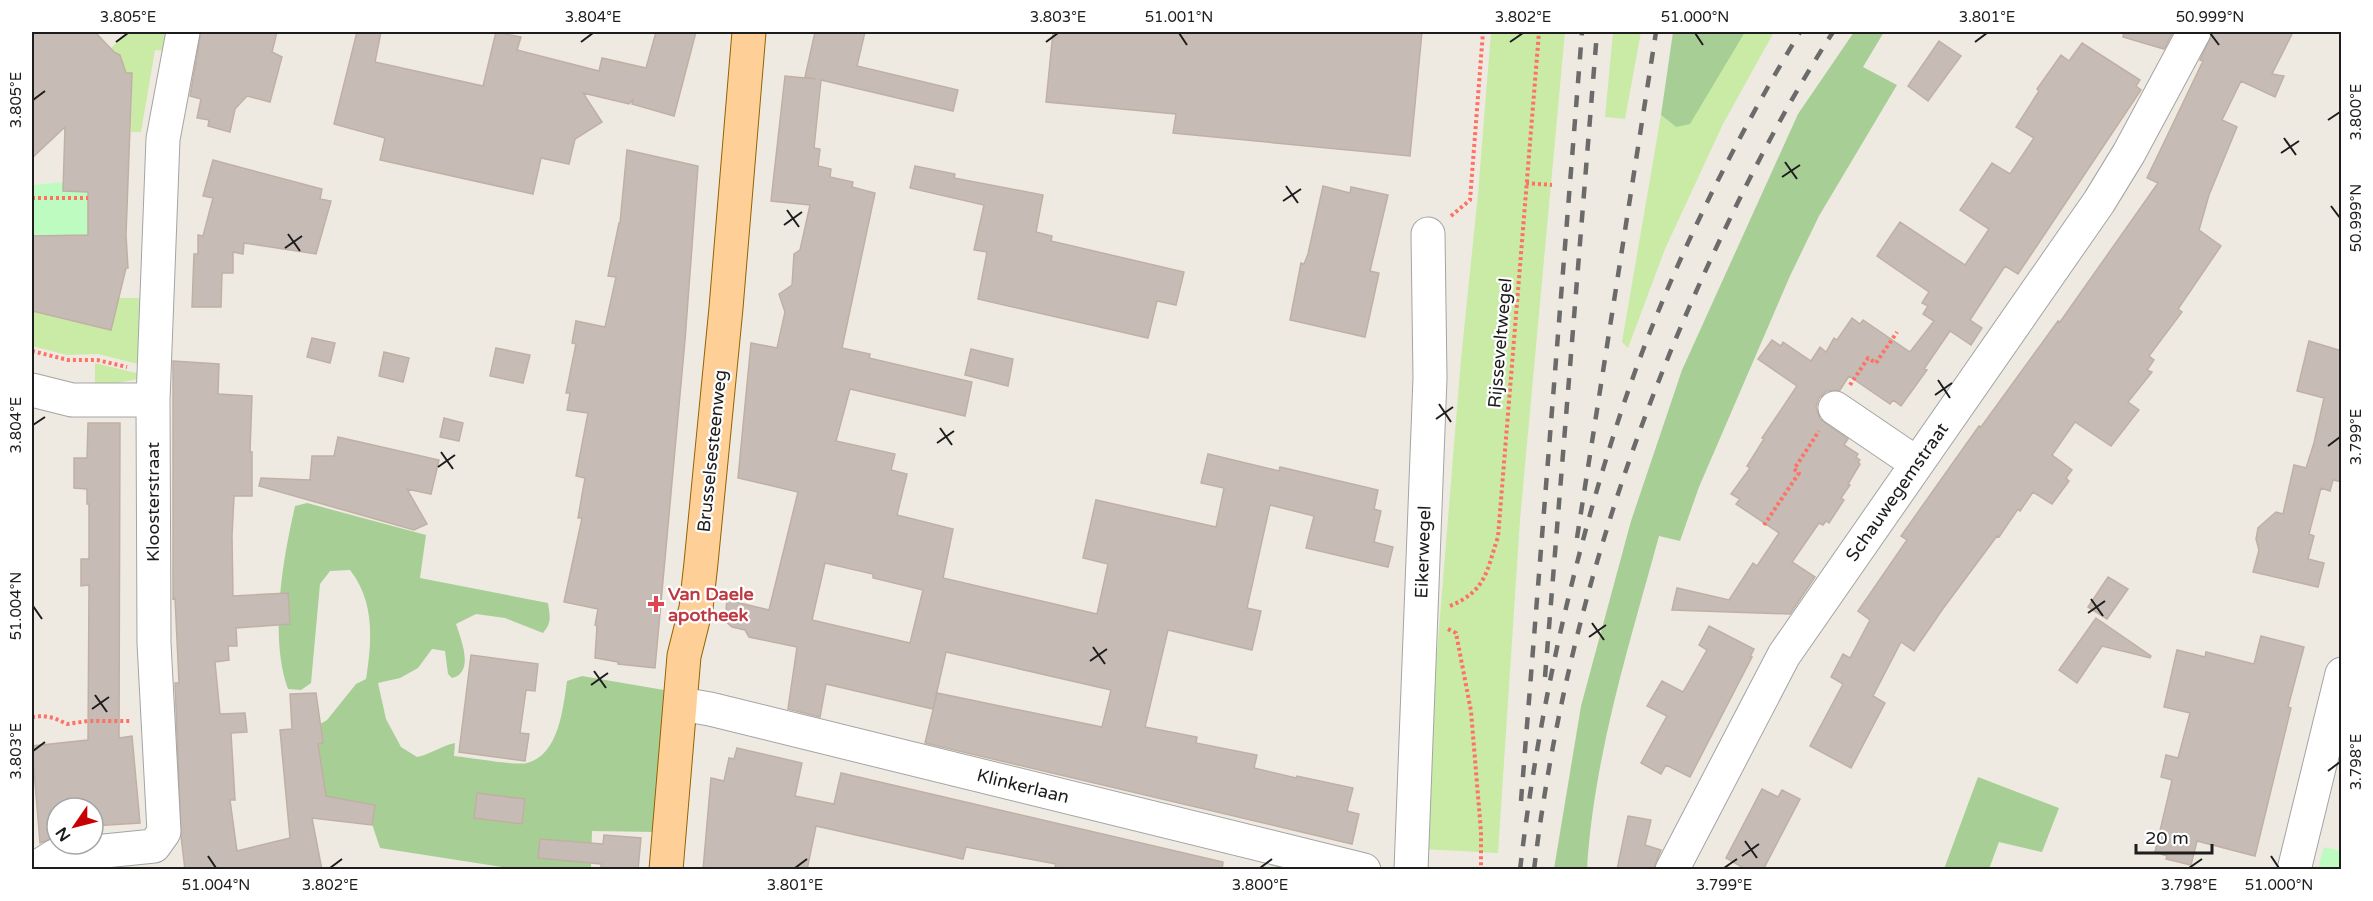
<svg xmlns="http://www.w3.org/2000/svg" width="2373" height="901" font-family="'Varela Round',sans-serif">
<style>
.grass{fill:#c9eba6}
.forest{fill:#a7cf95}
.park{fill:#bdfbc1}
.building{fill:#c6bcb5;stroke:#c0b0a4;stroke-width:1.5;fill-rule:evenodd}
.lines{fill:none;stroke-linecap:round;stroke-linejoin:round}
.minor-casing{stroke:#a4a4a4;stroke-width:35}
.major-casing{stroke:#956200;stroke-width:35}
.path{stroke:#fe7164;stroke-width:4;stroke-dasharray:3 3;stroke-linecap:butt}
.minor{stroke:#fff;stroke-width:33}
.major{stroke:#fed097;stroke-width:33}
.rail{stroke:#6b6b6b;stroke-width:4.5;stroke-dasharray:12 12;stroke-linecap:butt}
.ticks{fill:none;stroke:#1d1d1d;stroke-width:2}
.health-dot{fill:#e0444e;stroke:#fff;stroke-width:2}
.labels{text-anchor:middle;stroke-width:4.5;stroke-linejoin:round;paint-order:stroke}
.street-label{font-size:18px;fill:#1d1d1d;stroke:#fff}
.health-label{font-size:18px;font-weight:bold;fill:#be3a42;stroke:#fff;text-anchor:start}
.neatline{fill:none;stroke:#1d1d1d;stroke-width:2}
.ticks-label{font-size:15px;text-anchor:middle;fill:#1d1d1d}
</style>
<rect width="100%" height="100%" fill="#eeeae2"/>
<path class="grass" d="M128,32L166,34L163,51L155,50L141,132H131L132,74L123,73L122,57L116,52L109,50Z
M1491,32H1565L1520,520L1498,853L1421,849L1461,359L1478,194Z
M1613,32H1641L1625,119L1605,117Z
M1745,32H1774L1723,124L1665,249L1628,348L1622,342L1661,115L1676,127Z
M118,298H142V365L98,354L67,355L32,346V311L110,330Z
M95,363L140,374L138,379L95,387Z"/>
<path class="forest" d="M1673,32H1745L1690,124L1676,127L1661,115Z
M1854,32H1884L1863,67L1897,85L1819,216L1790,276L1699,487L1680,541L1659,536C1629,646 1594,755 1587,869H1554L1581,706L1631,521L1682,370L1798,114Z
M307,503L426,535L420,578L548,603C550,616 552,623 543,633L505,618L476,614L456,624C461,639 475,673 452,678L448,674L445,651L432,649L418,668L400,678L378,683L386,719L401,747L417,757C431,754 441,746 455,743L454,756C468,757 516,766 527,763C559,755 563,708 567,681L582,676L664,690L654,832L592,831L591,869H514L380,848L372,824L312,816V729L327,720L356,684L366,679C372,641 375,602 350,570L330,571L320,584L311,683L301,690L288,689C269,637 283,559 295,506Z
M1978,777L2059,808L2042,852L1999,842L1989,869H1944Z"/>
<path class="park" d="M32,182L34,185L64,182L88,192L100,235L32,236Z
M2324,847L2341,851V869H2318Z"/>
<path class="building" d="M32,32H95L114,52L120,55L126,73H132L126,235L128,268H126L111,330L32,311V236L88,235V192L63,191L65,127L32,158Z
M201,32H277L272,52L282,57L270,102L247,96L235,109L230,132L208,126L209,120L197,118L201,99L190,96Z
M357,32H381L375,62L483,86L496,32L521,37L517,50L599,71L602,58L646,68L656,32H696L674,116L632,104L633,99L629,104L583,93L602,122L575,139L569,164L541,158L533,194L380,160L385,138L334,124Z
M815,32H865L857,66L958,90L953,111L821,80L814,148L820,149L818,166L831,169L830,177L853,182L852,187L875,193L842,348L870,354L869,358L972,382L965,416L850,389L836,441L895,454L891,470L907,474L897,515L953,529L943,578L1097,614L1108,564L1083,558L1096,500L1216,527L1224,488L1201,483L1208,454L1279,471L1280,467L1378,490L1374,509L1381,511L1374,542L1393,547L1388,567L1306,548L1314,516L1270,505L1247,608L1261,611L1252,650L1168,630L1145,727L1197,737L1196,743L1257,755L1254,768L1296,778L1297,776L1353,788L1347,811L1359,814L1352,844L925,743L937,693L1102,727L1111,690L946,652L933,709L826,684L820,717L788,709L797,647L749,637L745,630L732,627L725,621L727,600L769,610L798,492L738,478L751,343L777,348L785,312L779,294L792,285L794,254L800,250L810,205L771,201L785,76L816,79L805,77ZM825,563L873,574V578L923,590L910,643L812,620Z
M1053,32H1422L1410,156L1173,133L1176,114L1046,102Z
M2124,32H2173L2164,49L2123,37Z
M2213,32H2293L2272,74L2284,76L2275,97L2241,81L2222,120L2237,127L2209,195L2199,230L2221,246L2178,309L2182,312L2149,356L2154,360L2147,370L2152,372L2128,402L2139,410L2111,446L2075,422L2052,455L2072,470L2066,478L2069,481L2052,504L2033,492L2020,511L2018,509L1999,537L1997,536L1942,610L1914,651L1901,642L1873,696L1885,703L1851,768L1810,746L1843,684L1831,677L1843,654L1850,658L1870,620L1858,611L1907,540L1901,536L1979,426L1981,427L2058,321L2060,322L2158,183L2147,178L2203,61L2200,60Z
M1939,41L1961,56L1928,101L1908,86Z
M2082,43L2140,80L2136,86L2141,90L2018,274L2005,266L1970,320L1982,328L1971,345L1950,331L1924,369L1927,370L1901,406L1893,400L1890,404L1849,376L1840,390L1827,391L1819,398L1816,407L1820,419L1848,439L1844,445L1858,454L1856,457L1860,460L1858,462L1860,464L1848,484L1850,485L1841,498L1844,500L1829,523L1826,521L1823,525L1819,523L1792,562L1815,577L1790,614L1672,610L1677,588L1729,600L1753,563L1757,566L1779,533L1736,504L1740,499L1731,494L1750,468L1747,466L1764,439L1762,438L1797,386L1758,359L1772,340L1781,346L1783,342L1811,361L1820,347L1826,352L1834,338L1837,340L1852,318L1860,324L1863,320L1910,352L1934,321L1923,314L1928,306L1922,303L1929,292L1877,256L1900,222L1965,265L1989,229L1960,210L1992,163L2010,174L2034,138L2016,127L2039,91L2037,89L2061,55L2069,61Z
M627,150L698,166L685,340L655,668L618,664V662L595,658L597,626L595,625L598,609L564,602L582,518H578L585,478L576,476L588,413L567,410L570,393H566L576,344L572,343L576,321L605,327L616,277L608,276L619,223H620Z
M213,160L322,189L320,199L331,201L316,254L244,243L243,254L233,252V273H222L221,307H192L194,254H198V235L203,236L213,198L203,196Z
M915,166L955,174L954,178L1043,195L1036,232L1052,236L1051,241L1184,272L1176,305L1157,301L1148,338L978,299L987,252L974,250L984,205L910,188Z
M1323,186L1350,193L1351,187L1388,195L1370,271L1379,273L1365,337L1290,320L1301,263L1304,264L1308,254Z
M312,338L335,343L330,363L307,357Z
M2309,341L2342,351V482L2333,480L2330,491L2321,488L2309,534L2314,536L2308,559L2324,563L2318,587L2253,572L2259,550L2256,539L2258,528L2276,512L2283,514L2294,465L2306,468L2314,443L2324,398L2297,391Z
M496,348L530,355L523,383L490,376Z
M971,349L1013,359L1008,386L965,375Z
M384,352L409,358L403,382L379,376Z
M173,361L219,364L218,394L252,396L250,452H252V496H234L232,536L233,596L288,593L290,624L236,628L237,646H228L229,660L215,662L220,714L245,713L247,732L231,733L235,800H230L237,851L290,838L280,730L292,729L290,694L316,693L323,743L318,744L326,796L375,805L372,825L312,818L322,870H185L181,836L175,683H179L175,598L173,599Z
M444,418L463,423L459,441L440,437Z
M88,423H120L119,738L132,736L140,823L93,826V808H57V837L40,843L32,746L88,740L89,585L81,586V559H89V504H87V489L74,488V458H87Z
M338,437L439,460L431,494L407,489L427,524L414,530L259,486L261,478L310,480L312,456H334Z
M2108,577L2128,589L2107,619L2088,607Z
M2096,618L2151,656L2150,658L2102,646L2077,683L2059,670Z
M1709,626L1754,649L1750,657H1752L1690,777L1666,765L1661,774L1641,763L1667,716L1647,706L1662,681L1683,692L1707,650L1699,645Z
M2261,636L2304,647L2288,707L2291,708L2255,856L2197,841L2191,865L2166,859L2167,856L2155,852L2172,780L2161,777L2166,755L2178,758L2190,713L2164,707L2177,650L2205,657L2206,652L2254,664Z
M471,655L538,664L535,691L526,690L520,733L529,734L525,761L459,752Z
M737,748L802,763L795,796L834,804L841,773L1223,862L1222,870H1054L1056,864L966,847L963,859L816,826L807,870H703L711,778L724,781L729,758L734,759Z
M1762,789L1778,797L1782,790L1800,799L1763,870H1747L1726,858Z
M477,793L525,799L522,824L474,818Z
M1628,816L1651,820L1645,845L1661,850L1653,870H1617Z
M604,835L641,838L638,870H601V864L538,858L540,839L603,844Z"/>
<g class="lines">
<defs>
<path id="minor" d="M32,390L72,400H153
M1835,408L1916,463
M681,704L710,709L1364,870
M33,870L55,856L154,846L164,832L154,643L153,400L163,139L183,32
M1411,870L1430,378L1428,234
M1672,870L1784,655L2099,202L2129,153L2194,32
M2294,870L2342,674"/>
<path id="major" d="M666,870L684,656L696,608L701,563L726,308L749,32"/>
</defs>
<use href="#minor" class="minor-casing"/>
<use href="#major" class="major-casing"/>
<path class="path" d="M1526,183L1552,185
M32,198H88
M1451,216L1470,200L1483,32
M32,351L68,360H97L127,367
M1850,385L1868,358L1876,363L1897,332
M1764,525L1799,473L1794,469L1819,431
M1450,606C1487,590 1486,572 1498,537L1539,32
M1448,629L1456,633L1471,711L1481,832V870
M32,717L42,716L54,718L67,724L88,721H131"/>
<use href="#minor" class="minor"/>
<use href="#major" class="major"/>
<path class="rail" d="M1577,538L1656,32
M1545,677L1597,32
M1521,801L1582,32
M1520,870C1538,714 1573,558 1622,409C1666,277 1729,150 1800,32
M1534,870C1560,653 1624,443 1717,246C1751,173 1789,100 1833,32"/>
</g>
<path class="ticks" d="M1179,33L1187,45M1695,33L1703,45M2210,33L2219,45M116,42L128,33M581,42L593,33M1046,42L1058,33M1510,42L1523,33M1975,42L1987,33M33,100L45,91M2328,120L2340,112M2284,138L2296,155M2281,153L2299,141M1785,162L1797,179M1782,177L1800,165M1286,186L1298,203M1283,201L1301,189M2331,206L2340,218M787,210L799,227M784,225L802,212M288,234L300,251M285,248L302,236M1938,380L1950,398M1935,395L1952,383M1439,404L1451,422M1436,419L1453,407M33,425L45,417M940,428L952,445M937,443L954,431M2328,446L2340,437M441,452L453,469M438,467L455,455M2091,599L2103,616M33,606L42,619M2088,613L2105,601M1592,623L1604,640M1589,637L1606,625M1093,647L1105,664M1090,661L1107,649M594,671L606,688M591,685L608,673M95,695L107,712M92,709L109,697M33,751L45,742M2328,771L2340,762M1745,841L1757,858M208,856L216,868M1742,856L1759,844M2271,856L2279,868M330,868L342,859M795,868L807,859M1260,868L1272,859M1724,868L1737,859M2189,868L2202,859"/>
<path class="health-dot" d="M653 595h6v6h6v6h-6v6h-6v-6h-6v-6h6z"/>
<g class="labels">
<g class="street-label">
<text transform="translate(1500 343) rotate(-85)" y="6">Rijsseveltwegel</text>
<text transform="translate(712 451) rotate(-84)" y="6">Brusselsesteenweg</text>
<text transform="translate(1897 492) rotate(-55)" y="6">Schauwegemstraat</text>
<text transform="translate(153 502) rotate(-90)" y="6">Kloosterstraat</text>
<text transform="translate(1423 552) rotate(-88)" y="6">Eikerwegel</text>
<text transform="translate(1023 786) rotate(14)" y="6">Klinkerlaan</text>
</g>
<g class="health-label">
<text x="668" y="600">Van Daele<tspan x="668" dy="21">apotheek</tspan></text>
</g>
</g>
<rect width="2373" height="901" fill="none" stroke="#ffffff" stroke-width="66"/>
<g transform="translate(75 826) rotate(235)"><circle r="28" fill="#ffffff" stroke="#a5a5a5" stroke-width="1.5"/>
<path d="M0-4.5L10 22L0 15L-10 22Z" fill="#c90003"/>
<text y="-9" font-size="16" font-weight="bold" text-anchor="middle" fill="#1d1d1d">N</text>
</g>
<path d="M2136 844v9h76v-9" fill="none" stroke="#1d1d1d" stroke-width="3"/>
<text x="2145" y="844" font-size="18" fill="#1d1d1d" stroke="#ffffff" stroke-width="4.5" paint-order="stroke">20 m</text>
<rect x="33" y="33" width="2307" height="835" class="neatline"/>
<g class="ticks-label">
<text x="128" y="22">3.805°E</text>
<text x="593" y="22">3.804°E</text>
<text x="1058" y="22">3.803°E</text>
<text x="1179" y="22">51.001°N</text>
<text x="1523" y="22">3.802°E</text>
<text x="1695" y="22">51.000°N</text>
<text x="1987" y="22">3.801°E</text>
<text x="2210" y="22">50.999°N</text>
<text transform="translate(16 100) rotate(-90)" y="5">3.805°E</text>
<text transform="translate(2356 112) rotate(-90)" y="5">3.800°E</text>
<text transform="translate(2356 218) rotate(-90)" y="5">50.999°N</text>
<text transform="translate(16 425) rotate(-90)" y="5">3.804°E</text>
<text transform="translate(2356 437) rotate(-90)" y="5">3.799°E</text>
<text transform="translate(16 606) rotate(-90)" y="5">51.004°N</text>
<text transform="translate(16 751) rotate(-90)" y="5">3.803°E</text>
<text transform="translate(2356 762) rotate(-90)" y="5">3.798°E</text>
<text x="216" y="890">51.004°N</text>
<text x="330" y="890">3.802°E</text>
<text x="795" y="890">3.801°E</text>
<text x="1260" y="890">3.800°E</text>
<text x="1724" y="890">3.799°E</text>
<text x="2189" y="890">3.798°E</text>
<text x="2279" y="890">51.000°N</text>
</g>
</svg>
